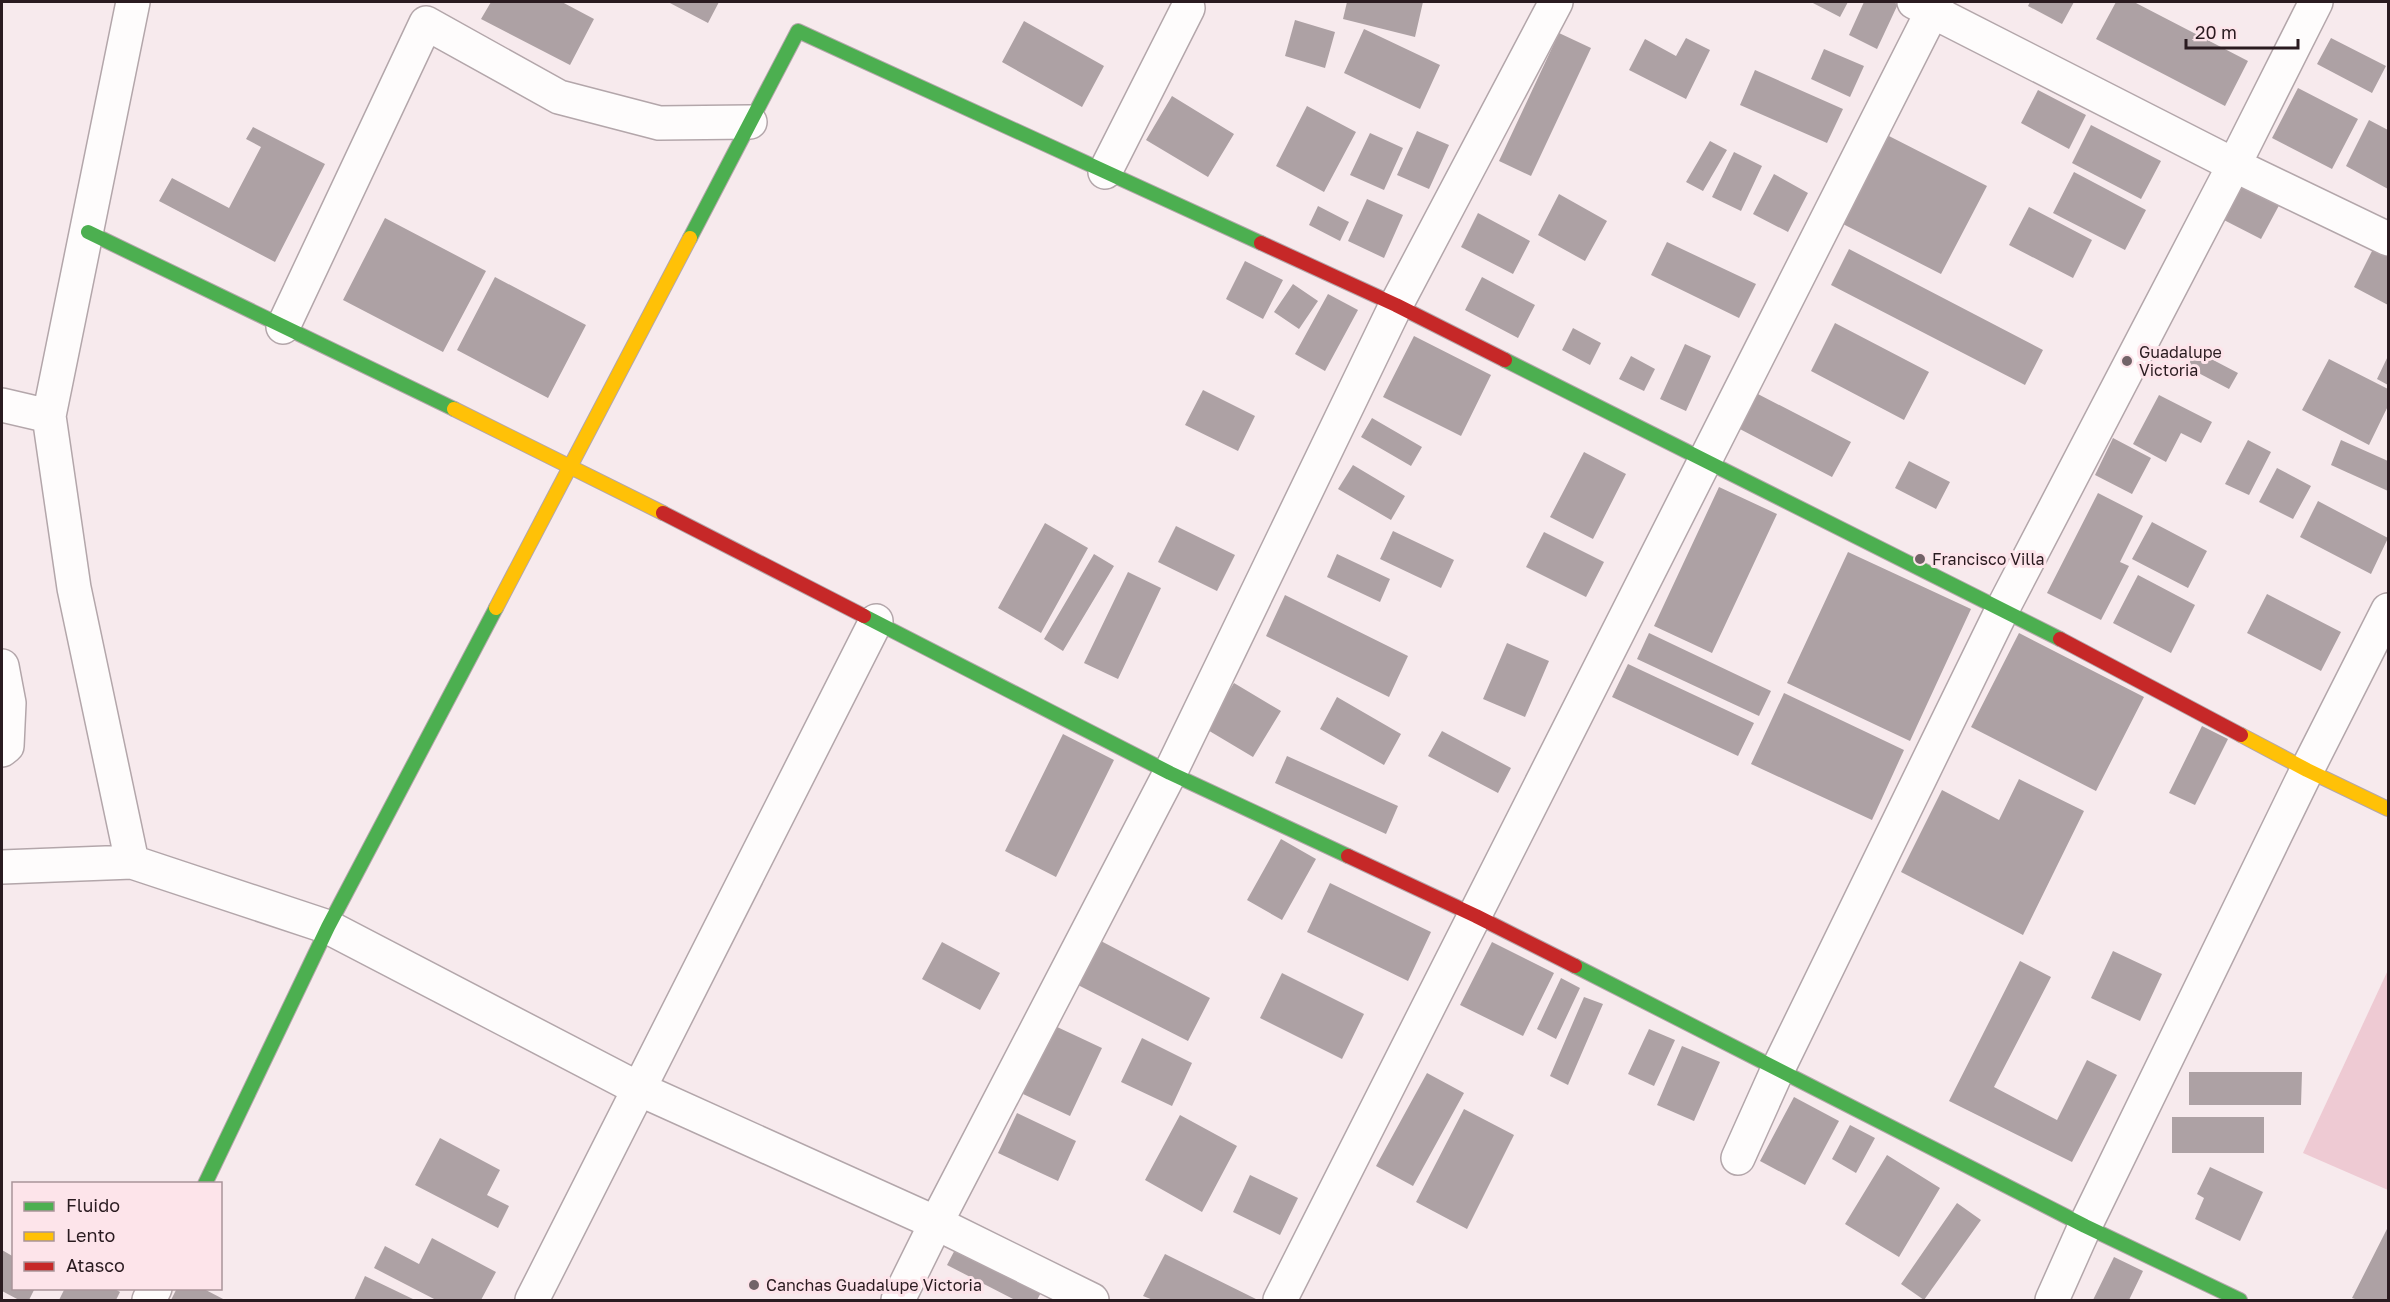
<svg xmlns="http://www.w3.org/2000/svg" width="2390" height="1302" font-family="'Golos Text',sans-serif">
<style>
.green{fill:#eecad3}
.building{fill:#ada1a4}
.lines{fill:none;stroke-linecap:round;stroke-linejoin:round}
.street-casing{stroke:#b3a6aa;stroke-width:36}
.fast-casing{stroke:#b3a6aa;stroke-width:16}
.slow-casing{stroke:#b3a6aa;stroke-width:16}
.jam-casing{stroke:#b3a6aa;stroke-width:16}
.street{stroke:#fefcfc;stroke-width:33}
.fast{stroke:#4caf50;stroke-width:14}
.slow{stroke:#ffc107;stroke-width:14}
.jam{stroke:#c62828;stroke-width:14}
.poi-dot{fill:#726368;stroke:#fde4ea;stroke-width:2}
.labels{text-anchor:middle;stroke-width:6;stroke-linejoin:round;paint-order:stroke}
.poi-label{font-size:16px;fill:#2a1b20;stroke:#fde4ea;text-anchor:start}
</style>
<rect width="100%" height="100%" fill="#f7eaed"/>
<path class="green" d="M2388,970V1190L2303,1153Z"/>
<path class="building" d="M491,2H562L594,19L570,65L481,19Z
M668,2H719L708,23Z
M1347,2H1423L1415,37L1343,19Z
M1811,2H1848L1840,17Z
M1864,2H1892L1898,4L1877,49L1849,35Z
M2030,2H2074L2062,24L2028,6Z
M2116,2H2134L2248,61L2225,106L2096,39Z
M1295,20L1335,32L1325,68L1285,56Z
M1024,21L1104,66L1082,107L1002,62Z
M1364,29L1440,65L1420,109L1344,73Z
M1559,33L1591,48L1531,176L1499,161Z
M1686,38L1710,50L1686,99L1629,70L1645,39L1676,56Z
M2331,38L2386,66L2372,93L2317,64Z
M1824,49L1864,66L1850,97L1811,79Z
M1755,70L1843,109L1827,143L1740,105Z
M2298,88L2358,119L2332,169L2272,138Z
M2038,90L2086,115L2069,149L2021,123Z
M1172,96L1234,134L1208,177L1146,140Z
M1307,106L1356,132L1324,192L1276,166Z
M2369,120L2388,130V189L2346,166Z
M2091,125L2161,161L2141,199L2072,163Z
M253,127L325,164L275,262L159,201L172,178L229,208L261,147L246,139Z
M1417,131L1449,145L1429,189L1397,175Z
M1370,133L1403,148L1384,190L1350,175Z
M1887,135L1987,186L1941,274L1841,223Z
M1710,141L1727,150L1703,191L1686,182Z
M1734,152L1762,166L1741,211L1712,197Z
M2074,172L2146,210L2125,250L2053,213Z
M1774,174L1808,193L1788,232L1753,214Z
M2242,176L2283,198L2261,239L2220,218Z
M1559,194L1607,221L1585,261L1538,235Z
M1367,199L1403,215L1384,258L1348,241Z
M1318,206L1349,222L1340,241L1309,225Z
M2029,207L2092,240L2073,278L2009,245Z
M1478,213L1530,241L1513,274L1461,247Z
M385,218L486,271L443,352L343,300Z
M1667,242L1756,284L1739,318L1651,275Z
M2376,243L2388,249V305L2354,287Z
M1849,249L2043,350L2025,385L1831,285Z
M1245,261L1283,280L1263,319L1226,299Z
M495,277L586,325L548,398L457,350Z
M1482,277L1535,305L1518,338L1465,310Z
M1293,284L1318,301L1299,329L1274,312Z
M1328,294L1358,310L1325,371L1295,354Z
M1835,323L1929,372L1904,420L1811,371Z
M1573,328L1601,343L1590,365L1562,350Z
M1414,336L1491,375L1461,436L1383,397Z
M1685,344L1711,356L1686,411L1660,399Z
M2196,351L2238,373L2229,389L2187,367Z
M1631,356L1655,369L1644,391L1619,379Z
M2388,356V385L2377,379Z
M2329,359L2388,389V406L2369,445L2302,410Z
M1203,390L1255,416L1238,451L1185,425Z
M1754,392L1851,442L1832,477L1736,427Z
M2159,395L2212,422L2201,443L2181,433L2166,462L2133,444Z
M1372,418L1422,447L1411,466L1361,437Z
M2113,438L2151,458L2132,494L2095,475Z
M2248,440L2271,452L2249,495L2225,484Z
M2341,440L2388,461V491L2331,465Z
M1584,452L1626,474L1593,539L1550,517Z
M1909,461L1950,482L1936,509L1895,488Z
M1353,465L1405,496L1391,520L1338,489Z
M2277,468L2311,486L2293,519L2259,502Z
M1719,487L1777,514L1712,653L1654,626Z
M2098,493L2143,516L2120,562L2129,566L2101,620L2047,593Z
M2318,501L2388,538L2371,574L2300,537Z
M2152,522L2207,551L2188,588L2132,559Z
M1045,523L1088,548L1041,633L998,608Z
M1176,526L1235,555L1217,591L1158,562Z
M1393,531L1454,560L1441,588L1380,559Z
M1544,532L1604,562L1586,597L1526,567Z
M1848,552L1971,609L1910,741L1787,683Z
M1094,554L1114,566L1063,651L1044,639Z
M1337,554L1390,579L1380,602L1327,577Z
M1128,572L1161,588L1118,679L1084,663Z
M2138,575L2195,605L2171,653L2113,623Z
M2267,594L2341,632L2321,671L2247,633Z
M1285,595L1408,656L1389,697L1266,636Z
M1649,633L1771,691L1759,716L1637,659Z
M2019,633L2144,697L2096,791L1971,727Z
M1507,643L1549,661L1525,717L1483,699Z
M1628,664L1754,723L1738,756L1612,697Z
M1234,683L1281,711L1253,757L1206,729Z
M1784,693L1904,750L1872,820L1751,764Z
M1337,697L1401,734L1384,765L1320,729Z
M2202,726L2228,739L2195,805L2169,793Z
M1442,731L1511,768L1498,793L1428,756Z
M1063,734L1114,760L1056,877L1005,851Z
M1287,756L1398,806L1386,834L1275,783Z
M2019,779L2084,811L2023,935L1901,872L1942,790L1999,820Z
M1281,839L1316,859L1282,920L1247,900Z
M1330,883L1431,932L1408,981L1307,932Z
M1099,940L1210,998L1188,1041L1076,984Z
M942,942L1000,973L980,1010L922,979Z
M1492,942L1554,973L1523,1036L1460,1005Z
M2113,951L2162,974L2140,1021L2091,998Z
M2020,961L2051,977L1994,1087L2057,1120L2087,1060L2117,1075L2072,1162L1949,1101Z
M1282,973L1364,1014L1342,1059L1260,1018Z
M1561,978L1580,988L1556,1039L1537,1029Z
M1584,997L1603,1004L1568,1085L1550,1076Z
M1055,1026L1102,1048L1070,1116L1023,1094Z
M1649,1029L1675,1040L1654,1086L1628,1074Z
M1142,1038L1192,1063L1172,1106L1121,1082Z
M1682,1046L1720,1062L1694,1121L1657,1105Z
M2189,1072H2302L2301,1105H2189Z
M1427,1073L1464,1093L1413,1186L1376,1166Z
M1794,1097L1839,1121L1805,1185L1760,1161Z
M1464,1109L1514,1135L1467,1229L1416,1202Z
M1017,1113L1076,1141L1058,1181L998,1153Z
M1180,1115L1237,1146L1202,1212L1145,1180Z
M2172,1117H2264V1153H2172Z
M1850,1125L1875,1138L1856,1173L1832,1159Z
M440,1138L500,1170L487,1195L509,1206L498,1228L415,1185Z
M1887,1155L1940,1188L1899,1257L1845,1224Z
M2210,1167L2263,1192L2240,1241L2195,1219L2204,1198L2197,1194Z
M1250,1175L1298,1198L1280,1235L1233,1212Z
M1957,1203L1981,1220L1924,1300L1901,1284Z
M2388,1227V1300H2358L2352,1298Z
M432,1238L496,1272L481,1300H436L374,1268L385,1246L419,1264Z
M959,1242L1044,1287L1037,1300H1015L947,1265Z
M2,1250L14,1257V1288H35L29,1300H19L2,1291Z
M1165,1254L1258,1300H1153L1143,1296Z
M2114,1257L2143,1271L2129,1300H2093Z
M365,1276L415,1300H354Z
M65,1288H113L120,1292L116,1300H59Z
M177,1288H202L225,1300H171Z"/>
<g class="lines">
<defs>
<path id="street" d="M1914,2L2234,165L2388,239
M1105,172L1188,8
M283,327L426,23L559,97L659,123L750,122
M2,405L49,416
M2,666L9,703L7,746L2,750
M132,862L74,588L49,416L133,2
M2,867L132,862L328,927L639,1089L936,1223L1092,1300
M1738,1158L1777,1071L2003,608L2234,165L2316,2
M149,1300L155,1288
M532,1300L876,621
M898,1300L936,1223L1170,773L1396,305L1556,2
M1280,1300L1937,2
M2052,1300L2085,1226L2307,770L2388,610"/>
<path id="fast" d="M88,232L454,409
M690,238L798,31L1261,243
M1505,360L2060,639
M864,616L1170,773L1348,856
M1575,966L2085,1226L2240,1300
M205,1184L328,927L496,608"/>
<path id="slow" d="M454,409L663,513
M496,608L690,238
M2241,735L2307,770L2388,809"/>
<path id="jam" d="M1261,243L1396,305L1505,360
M663,513L864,616
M2060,639L2241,735
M1348,856L1476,916L1575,966"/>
</defs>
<use href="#street" class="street-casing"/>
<use href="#fast" class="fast-casing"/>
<use href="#slow" class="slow-casing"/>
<use href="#jam" class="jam-casing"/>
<use href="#street" class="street"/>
<use href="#fast" class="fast"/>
<use href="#slow" class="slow"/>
<use href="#jam" class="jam"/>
</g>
<g class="poi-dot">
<circle cx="2127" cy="361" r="6"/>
<circle cx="1920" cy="559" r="6"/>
<circle cx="754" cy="1285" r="6"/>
</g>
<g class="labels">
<g class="poi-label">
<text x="2139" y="358">Guadalupe<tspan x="2139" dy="18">Victoria</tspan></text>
<text x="1932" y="565">Francisco Villa</text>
<text x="766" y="1291">Canchas Guadalupe Victoria</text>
</g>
</g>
<rect width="2390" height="1302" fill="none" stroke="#2a1b20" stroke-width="6"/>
<rect x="12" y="1182" width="210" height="108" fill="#fde4ea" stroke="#a99499" stroke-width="1.5"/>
<rect x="24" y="1202" width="30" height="9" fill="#4caf50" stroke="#a99499" stroke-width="1.5"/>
<text x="66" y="1212" font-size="18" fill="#2a1b20">Fluido</text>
<rect x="24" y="1232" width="30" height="9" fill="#ffc107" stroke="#a99499" stroke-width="1.5"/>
<text x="66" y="1242" font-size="18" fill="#2a1b20">Lento</text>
<rect x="24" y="1262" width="30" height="9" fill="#c62828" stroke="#a99499" stroke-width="1.5"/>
<text x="66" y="1272" font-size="18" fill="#2a1b20">Atasco</text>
<path d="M2186 39v9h112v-9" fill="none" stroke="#2a1b20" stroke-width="3"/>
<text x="2195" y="39" font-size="18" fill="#2a1b20" stroke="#fde4ea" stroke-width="4.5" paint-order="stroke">20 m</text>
</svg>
